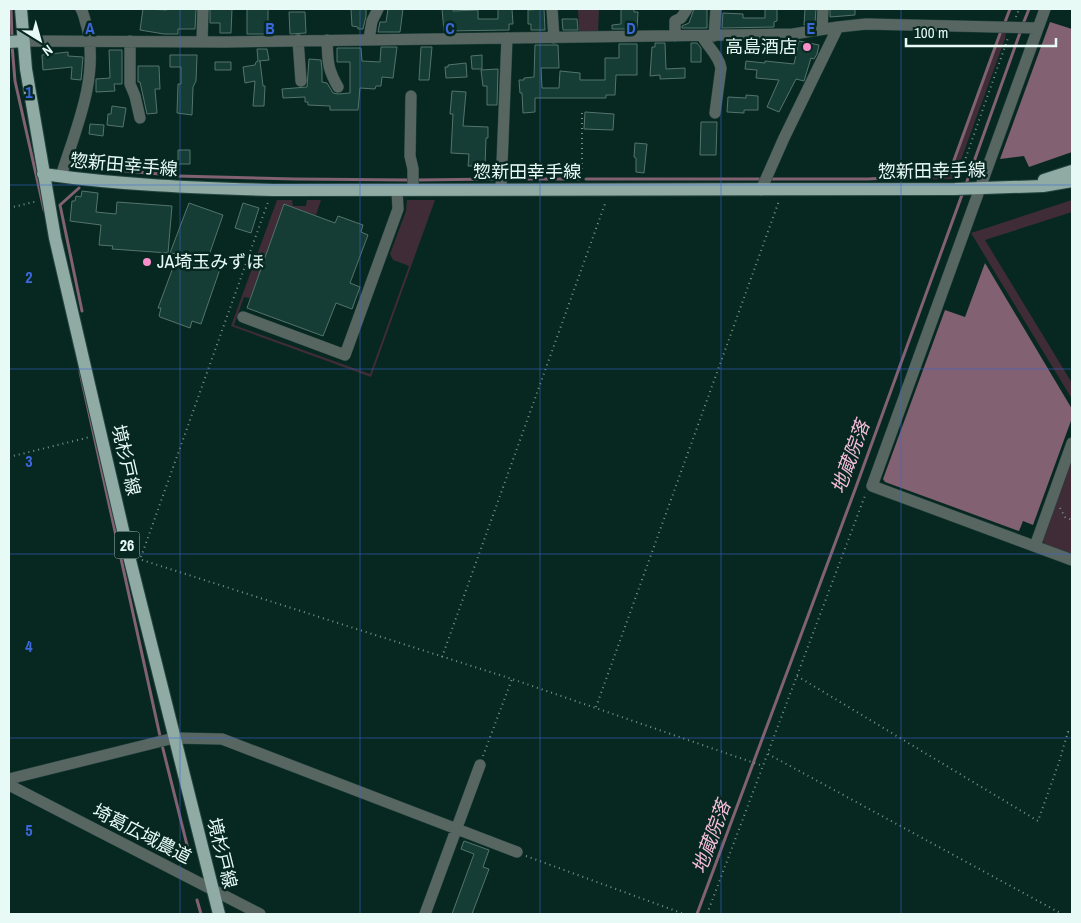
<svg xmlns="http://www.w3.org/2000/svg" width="1081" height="923" font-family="'Archivo Narrow','Noto Sans JP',sans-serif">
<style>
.green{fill:#3f2c36}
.water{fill:#816172}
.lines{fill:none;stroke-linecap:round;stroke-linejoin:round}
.stream{stroke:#816172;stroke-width:3}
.building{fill:#153d35;stroke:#54746c}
.minor-casing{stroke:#26453f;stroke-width:12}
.major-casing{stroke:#26453f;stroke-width:14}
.path{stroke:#78928c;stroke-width:2;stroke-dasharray:1 4;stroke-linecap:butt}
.minor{stroke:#586662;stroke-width:11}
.major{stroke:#8faba4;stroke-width:12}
.grid{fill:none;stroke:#3b68dc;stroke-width:1;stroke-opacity:0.55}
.poi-dot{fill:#f98fca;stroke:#072821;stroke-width:2}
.labels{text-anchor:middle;stroke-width:5;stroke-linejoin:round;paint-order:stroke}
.shield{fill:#072821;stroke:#a4bbb5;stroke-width:1}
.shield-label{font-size:16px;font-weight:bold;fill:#e8faf5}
.poi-label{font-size:18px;fill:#e8faf5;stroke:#072821;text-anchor:end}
.street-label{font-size:18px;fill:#e8faf5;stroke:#072821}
.water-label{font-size:19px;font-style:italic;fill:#f7bddb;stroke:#072821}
.grid-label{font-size:16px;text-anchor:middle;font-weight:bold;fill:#3b68dc;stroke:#072821;stroke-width:5;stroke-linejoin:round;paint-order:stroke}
</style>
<rect width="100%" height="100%" fill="#072821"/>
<path class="green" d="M578,9H599L598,34H579Z
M1002,31H1006L1005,39L954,179L867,181L948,176L950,175Z
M277,200H292L293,206H306L307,200H321L316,215L284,204L250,298L244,297L234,325L370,374L409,266L393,260L390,254L406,211L407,200H435L371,377L231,326Z
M1072,200V212L985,240L1072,383V399L971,233Z
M1072,458V556L1045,546L1042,539Z"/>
<path class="water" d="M1050,22L1072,29V152L1029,167L1024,156L1000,159Z
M985,263L1072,409V418L1033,525L1023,521L1019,531L885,482L883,479L945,310L965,317Z"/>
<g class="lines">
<path class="stream" d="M11,9L12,38
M1005,22L1010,9
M1023,24L1029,9
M12,45L15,81L44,210
M81,169V167L171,175
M177,176L295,179L410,180
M505,179H579
M586,179H759
M771,179H868L949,174L1001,31
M416,180L498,179
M966,184L1021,30
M79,188L60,205L82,311
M80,372L160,736
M162,745L189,853
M197,900L201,914
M697,914L856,487L963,192"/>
</g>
<path class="building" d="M143,9L167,10V9H196L195,29H178V34H164L140,30Z
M210,9H232L231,33H220V23H210Z
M247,9H268V34H247Z
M351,9H366V16L363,29H358V27L352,26Z
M388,9H403L400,32H378L380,22H386Z
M442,9H453V11L478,10V19H498V9H512L513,24H509V30L444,31Z
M544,9L545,30H531V24H528V10Z
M621,9H634V12H638L637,29H612V25L621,24Z
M694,9H707V28H682V26L689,23Z
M765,9H777V21L774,22V27L722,28L723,13L743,14V18H765Z
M805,9H816L815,23L804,25Z
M830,9H855V15L830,17Z
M289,12H305L306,33L290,34Z
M562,19H577L578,30H563Z
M799,41L819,45L817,54L814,59L811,58L804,81L796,79L779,112L767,107L779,80L756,78L757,70L745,69L746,61L765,63V61L794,64Z
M655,43H665L666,69L685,68V78L660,79V75L650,76L652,47H655Z
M691,43H697L701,48V62H691Z
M619,44H637V75H616L615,95H606V98H535V112L523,113L522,93H520L519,80H524V78L534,77L535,45H558L559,68H541L542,88H559L560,71L580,73V80H605V58H619Z
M381,47H397L393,78L382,77L381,86H376L375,89L360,88L358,110H330V106L308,105V102H305V97L283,98L282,89L307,87L309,59L321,60L322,70V82L327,83L333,93L338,94L350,93V62H337V48H361L362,61L380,62Z
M421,47H432L429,80H419Z
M257,49H267L269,60L259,61H260L263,86H265L264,106H253L255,81L245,83L243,67L255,65L256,62L258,61Z
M109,50H122V84H114L115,91L96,92V79L110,78Z
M68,52V56L83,57L81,80L71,79L72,67L43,70L42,55Z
M170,55H197L196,81L193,87L192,115L177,113L178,84H181V67H170Z
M482,55V69H472L471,56Z
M215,62H231V70H215Z
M466,63L467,77L446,78L445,67H448V65Z
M138,66H159L160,89H155L157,113L147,114L140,82H138Z
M498,69L497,105H487V86H483L481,70Z
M452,91L466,92L463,126L488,127V138H486L485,166H468L469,154L451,153L453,114H450Z
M746,95L758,96V110H744V113L727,112L728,97L746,98Z
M112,106L126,108L123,127L107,125L108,114H111Z
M585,112L614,114L613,130L584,129Z
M701,122H717L716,155H700Z
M90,124L104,125L103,136L89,134Z
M635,143L647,144L644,173L636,172V158L634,157Z
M178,150H190V164H178Z
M82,191L98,193L96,212L116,214L117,202L172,206L168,253L112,249L113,246L99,245L101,225L70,221L72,201H75L76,196L81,197Z
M189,203L223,215L207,261L221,266L201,324L192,321L190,328L160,317L159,316L161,308H158L178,254L170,253Z
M243,203L259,208L251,233L235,228Z
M284,204L335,223L338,216L363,225L361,232L368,235L350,283L360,287L352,309L336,303L323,336L247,308Z
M464,841L489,850L483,867L489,869L472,914H452L474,854L461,849Z"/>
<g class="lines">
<defs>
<path id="minor" d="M552,9L554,38
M1045,9L872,486L1072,560
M822,29L823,9
M675,36V21L681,18L687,9
M702,36C708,47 719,56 721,68L715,113
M714,36L716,9
M369,39L372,21L378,9
M298,40L301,81
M327,40C328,61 327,68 338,87
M23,41L226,42L793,34L838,27L866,24L1038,28
M130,41V84L135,96L140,118
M202,42L203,9
M411,96L410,156L413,169V190
M61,176C76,128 99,78 87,27C85,21 84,14 81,9
M501,189L507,38
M761,190L784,138L838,27
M243,317L345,355L398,209L397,190
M1035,546L1072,443
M9,779L174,738L222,739L517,852
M9,785L260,914
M425,914L480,765"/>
<path id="major" d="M21,9L26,69L55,238L129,556L219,914
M9,42L23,41
M43,174C120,185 195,188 273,190L955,189L1043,186L1072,181
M1044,180L1072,171"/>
</defs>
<use href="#minor" class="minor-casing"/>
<use href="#major" class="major-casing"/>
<path class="path" d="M1016,17L1019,9
M959,177L1008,38
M582,179V111
M9,208L38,201
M9,457L90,437
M1060,508L1065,517L1072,520
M141,557L268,202
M142,560L512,679L763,766
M442,657L606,201
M797,676L1038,821L1059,762L1068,732L1072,733
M596,707L779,201
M768,754L1062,914
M483,756L512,679
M526,856L684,914
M707,914L866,493"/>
<use href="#minor" class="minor"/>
<use href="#major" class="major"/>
</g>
<path class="grid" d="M180,9V914M360,9V914M540,9V914M721,9V914M901,9V914M9,185H1072M9,369H1072M9,554H1072M9,738H1072"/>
<g class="poi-dot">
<circle cx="807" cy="47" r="5"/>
<circle cx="147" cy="262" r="5"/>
</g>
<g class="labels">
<rect class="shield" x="114.5" y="531.5" width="25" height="27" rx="4"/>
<g class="shield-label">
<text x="127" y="551">26</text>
</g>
<g class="poi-label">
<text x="797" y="53">高島酒店</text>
<text x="157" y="268" text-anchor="start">JA埼玉みずほ</text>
</g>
<g class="street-label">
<text transform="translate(124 165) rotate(5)" y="6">惣新田幸手線</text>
<text transform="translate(932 171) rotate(-1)" y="6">惣新田幸手線</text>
<text x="527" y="178">惣新田幸手線</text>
<text transform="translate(126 460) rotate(77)" y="6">境杉戸線</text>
<text transform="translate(142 834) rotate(27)" y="6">埼葛広域農道</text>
<text transform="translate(222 853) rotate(76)" y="6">境杉戸線</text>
</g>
<g class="water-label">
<text transform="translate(850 457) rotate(-70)" y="7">地蔵院落</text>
<text transform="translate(711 837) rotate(-70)" y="7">地蔵院落</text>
</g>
</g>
<g class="grid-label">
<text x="90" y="34">A</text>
<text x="270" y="34">B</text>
<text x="450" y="34">C</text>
<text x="631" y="34">D</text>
<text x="811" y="34">E</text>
<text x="29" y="98">1</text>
<text x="29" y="283">2</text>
<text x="29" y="467">3</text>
<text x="29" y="652">4</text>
<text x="29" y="836">5</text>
</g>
<rect width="1081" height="923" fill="none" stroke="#e8faf5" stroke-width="20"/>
<g transform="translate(40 40) rotate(143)" stroke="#072821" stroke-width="4" paint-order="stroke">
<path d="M0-4L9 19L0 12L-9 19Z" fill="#e8faf5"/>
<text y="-8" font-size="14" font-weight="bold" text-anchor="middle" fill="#e8faf5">N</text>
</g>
<path d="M906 38v8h150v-8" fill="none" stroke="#e8faf5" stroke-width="2.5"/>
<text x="914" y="38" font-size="15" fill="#e8faf5" stroke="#072821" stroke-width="4" paint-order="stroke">100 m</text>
</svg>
